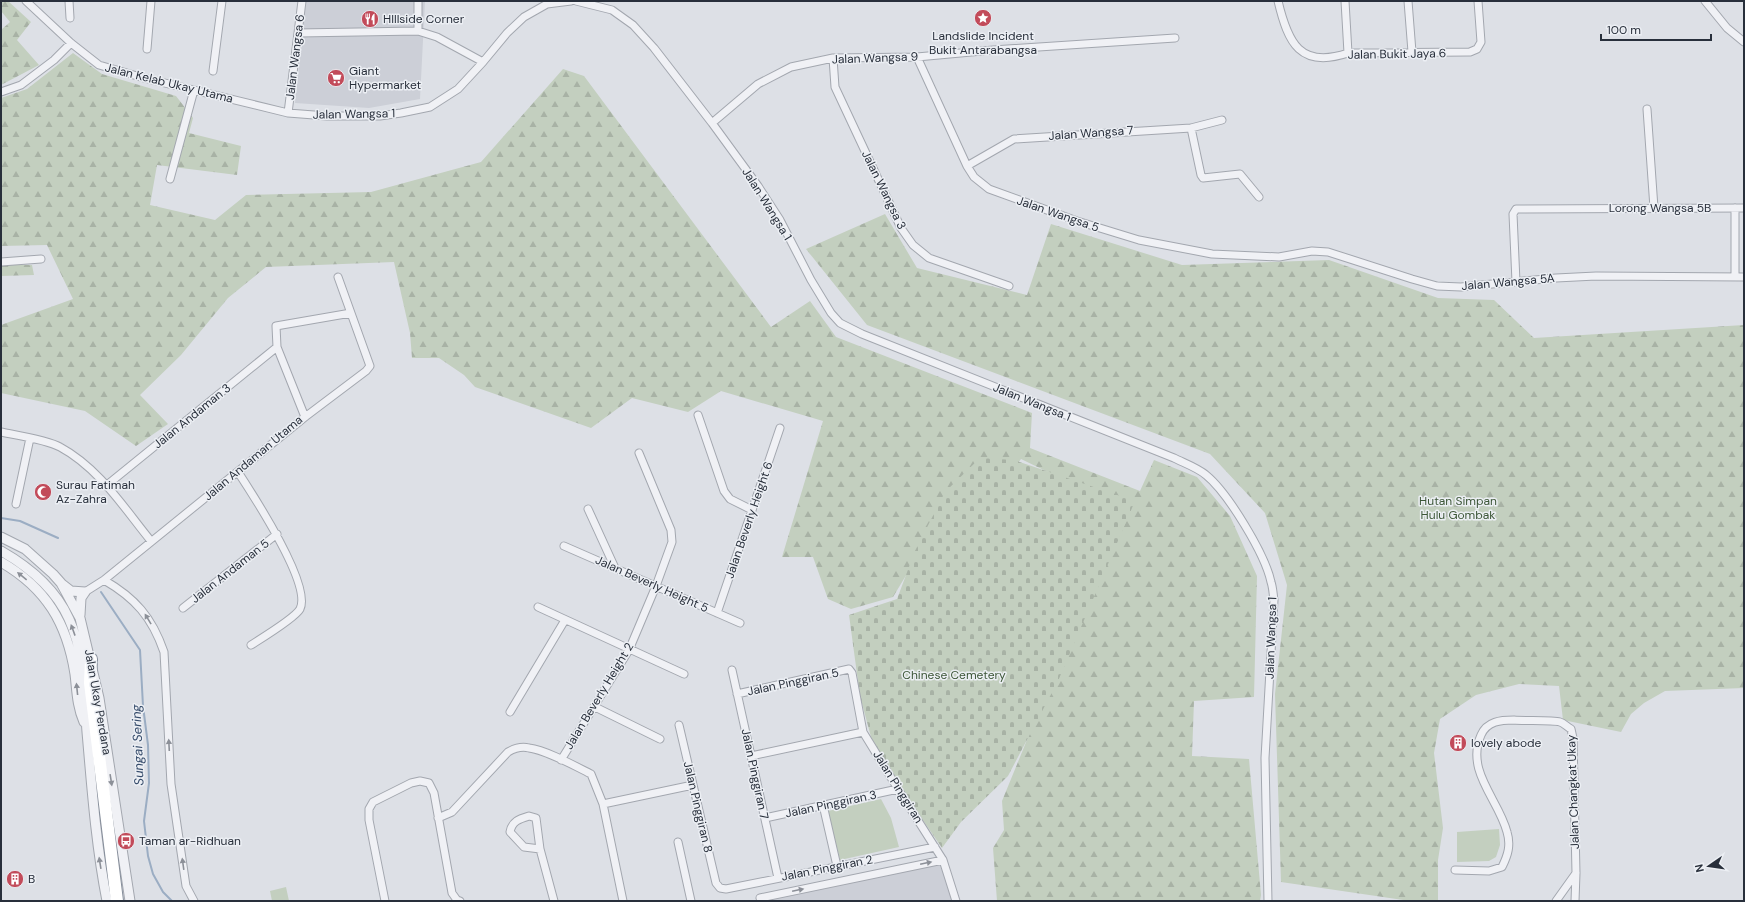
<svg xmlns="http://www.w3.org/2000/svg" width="1745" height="902" font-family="'DM Sans',sans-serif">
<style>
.built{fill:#cccfd7}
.green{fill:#c3cfbf}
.forest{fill:url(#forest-firs)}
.cemetery{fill:url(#cemetery-stones)}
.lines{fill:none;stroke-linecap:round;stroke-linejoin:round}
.stream{stroke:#9badc3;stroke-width:2}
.minor-casing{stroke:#a3a7af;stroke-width:9}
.tertiary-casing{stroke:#a3a7af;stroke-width:11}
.trunk-casing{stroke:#868e9b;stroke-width:14}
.minor{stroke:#f0f1f5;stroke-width:7}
.tertiary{stroke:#f0f1f5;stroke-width:9}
.trunk{stroke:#fff;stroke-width:12}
.oneway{fill:#8c9098}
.labels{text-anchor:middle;stroke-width:3;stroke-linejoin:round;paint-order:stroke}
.poi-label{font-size:12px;fill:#282f3b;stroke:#eceff4;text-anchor:start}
.street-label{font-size:12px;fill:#282f3b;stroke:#eceff4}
.park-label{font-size:12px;fill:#3c5637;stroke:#eceff4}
.water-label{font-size:13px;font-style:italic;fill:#364c6b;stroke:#eceff4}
</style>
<defs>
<pattern id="forest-firs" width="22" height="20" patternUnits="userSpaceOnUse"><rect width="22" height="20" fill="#c3cfbf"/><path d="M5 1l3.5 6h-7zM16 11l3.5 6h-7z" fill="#a8b2a5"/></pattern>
<pattern id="cemetery-stones" width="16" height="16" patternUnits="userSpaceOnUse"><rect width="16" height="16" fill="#c3cfbf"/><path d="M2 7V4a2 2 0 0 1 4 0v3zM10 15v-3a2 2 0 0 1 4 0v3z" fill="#a8b2a5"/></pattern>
</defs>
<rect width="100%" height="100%" fill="#dde0e6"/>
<path class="built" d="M306,1H425L420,99L369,108L295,103Z
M942,863L954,901H759Z"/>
<path class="green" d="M881,799L891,818L899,847L840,860L828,811Z
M1499,829L1500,845L1496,857L1489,861L1457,862V832Z
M286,887L289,901H272L270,891Z"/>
<path class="forest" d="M1,1H8L31,22L17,40L39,65L1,85V30L10,22L1,11Z
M73,53L102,74L176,96L193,118L189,133L241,146L237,175L157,165L150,205L215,220L246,195L371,192L481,162L563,69L584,76L771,327L810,301L836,337L1032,413L1030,448L1140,491L1154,460L1197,477L1230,516L1257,576L1254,697L1194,701L1192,756L1249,759L1261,895L1260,901H997L993,848L1004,830L1002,801L1056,669L1116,505L1021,459L1012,472L934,529L893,597L851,609L828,599L813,557H782L823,421L721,391L688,412L632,398L591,428L475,387L464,375L439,358H412L410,333L394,262L266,267L228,298L181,355L140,395L168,424L136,446L85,411L1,393V325L73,299L47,245L1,246V98L27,89Z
M885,214L917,268L1027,295L1051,224L1182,265L1329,260L1438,298L1494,300L1534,338L1744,325V688L1665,691L1644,703L1631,714L1621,732L1563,720L1559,686L1519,684L1476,695L1440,719L1434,753L1443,828L1438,860V901H1410L1281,882L1275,694L1287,585L1265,513L1210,454L867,325L806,249Z
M1,265H32L34,275L1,276Z"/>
<path class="cemetery" d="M980,458L1014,460L1135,501L1058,681L1008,776L961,822L942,848L896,781L871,737L860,696L849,615L897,599L915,551L945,492Z"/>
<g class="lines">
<path class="stream" d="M1,518L20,521L58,538
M101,592L140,650L143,706L148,745L149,783L144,821L148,856L153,874L163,892L172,901"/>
<defs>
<path id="minor" d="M26,1L71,43L99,65L144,78L288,113L327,116H380L401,113L430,107L458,89L483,62L507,33L524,17L547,4L571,1
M69,1L70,18
M576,1L612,10L633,25L654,48L712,123L758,186L780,220L811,280L831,313L840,323L862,334L1174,458C1184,463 1198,468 1206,475C1228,493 1265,554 1271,582C1273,588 1273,594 1274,600L1265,758L1268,901
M1278,1C1288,43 1300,69 1348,53L1470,52L1477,49L1481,42L1478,1
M1345,1L1348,53
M1408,1L1412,52
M1705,1L1727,28L1744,42
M418,31V1
M298,33L418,31L437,37L483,62
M147,49L151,1
M917,57L967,166L974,177L989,189L1077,221L1139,240L1212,254L1279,257L1312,251L1328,252L1412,279L1437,286L1461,287L1556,278L1596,276L1744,277
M833,58L835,87L901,228L913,245L929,258L1009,286
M213,71L222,1
M1,92L21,85L54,60L71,43
M1647,109L1654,208
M288,113L302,1
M712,123L758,84L791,67L833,58L917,57L993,50L1175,38
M1191,128L1201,175L1203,178L1240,174L1259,197
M967,166L1014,139L1191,128L1222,120
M170,179L194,90
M1,262L41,259
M1735,277V208
M1516,282L1513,214L1516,209L1744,208
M698,415L724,491L730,499L752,510
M305,417L277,347L276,326L351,313
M1,432C16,435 48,440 60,447C99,468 124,508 151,541
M238,472C253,495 312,585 300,609C295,618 262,638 251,645
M107,485L277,347
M16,504L30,438
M588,509L615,568
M564,546L740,623
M104,580C135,598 152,617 164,652L171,784L186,886L194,901
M85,592L104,580L305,417L366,371L370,366L338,277
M538,607L684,674
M183,608L277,534
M717,613L780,428
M732,670L778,878
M737,694L849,669L852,673L863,732L898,789L943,860L956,901
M595,707L660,739
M510,712L565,620
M679,725L716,883L720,888L726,889L935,847
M751,756L863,732
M561,760L629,650L656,586L672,542L671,530L639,453
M603,804L693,785
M823,805L837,866
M438,818L452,812L508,752C515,748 521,746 529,748C546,750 575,766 591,774L603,804L623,901
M765,818L898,789
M678,842L691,901
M540,849L524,847L510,832C512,821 519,819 529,816L536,818L540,849L554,901
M1455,870L1489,871L1502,867C1508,855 1511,845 1507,832C1499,800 1465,771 1481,735C1487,721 1501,720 1514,720C1524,721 1552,720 1560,722C1564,723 1567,727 1571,729L1573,738L1576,873L1575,901
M760,898L943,860
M385,901L369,820V809L373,802L411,783L420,781L429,783L434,793L452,893L457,900L460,901
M1556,901L1576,873"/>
<path id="tertiary" d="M1,537L25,549L53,574L61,583L80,618L99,698L130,901
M1,551C29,567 55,588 69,619C85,654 84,694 87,732C92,789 96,845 107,901
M1,562C46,588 67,623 75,674C77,691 77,706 84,722
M62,584L71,591L85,592
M80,615L81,598L85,592"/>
<path id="trunk" d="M91,659L90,683L117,901"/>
</defs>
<use href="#minor" class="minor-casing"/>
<use href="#tertiary" class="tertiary-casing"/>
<use href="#trunk" class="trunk-casing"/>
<use href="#minor" class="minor"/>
<use href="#tertiary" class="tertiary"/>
<use href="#trunk" class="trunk"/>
</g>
<defs><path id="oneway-solid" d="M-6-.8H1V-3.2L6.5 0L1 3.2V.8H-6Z"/></defs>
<g class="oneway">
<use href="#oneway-solid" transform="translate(22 576) rotate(-141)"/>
<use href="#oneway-solid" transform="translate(148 619) rotate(-121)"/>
<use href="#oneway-solid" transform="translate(73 630) rotate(-110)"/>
<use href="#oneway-solid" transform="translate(77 689) rotate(-96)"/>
<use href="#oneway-solid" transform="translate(169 745) rotate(-93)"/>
<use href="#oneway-solid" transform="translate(111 780) rotate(81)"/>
<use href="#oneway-solid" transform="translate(100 863) rotate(-99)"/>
<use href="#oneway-solid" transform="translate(926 863) rotate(-12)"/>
<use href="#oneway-solid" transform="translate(183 864) rotate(-98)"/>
<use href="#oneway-solid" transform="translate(798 890) rotate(-12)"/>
</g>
<defs>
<symbol id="sight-disc" viewBox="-11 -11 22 22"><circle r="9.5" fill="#c24b5a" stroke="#eceff4"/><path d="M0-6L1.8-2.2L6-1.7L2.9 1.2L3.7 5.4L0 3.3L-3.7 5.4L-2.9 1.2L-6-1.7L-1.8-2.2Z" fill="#fff"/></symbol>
<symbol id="restaurant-disc" viewBox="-11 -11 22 22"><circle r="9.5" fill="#c24b5a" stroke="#eceff4"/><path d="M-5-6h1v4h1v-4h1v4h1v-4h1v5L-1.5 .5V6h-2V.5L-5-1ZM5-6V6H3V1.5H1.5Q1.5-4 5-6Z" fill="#fff"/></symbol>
<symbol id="supermarket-disc" viewBox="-11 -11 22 22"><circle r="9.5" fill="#c24b5a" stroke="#eceff4"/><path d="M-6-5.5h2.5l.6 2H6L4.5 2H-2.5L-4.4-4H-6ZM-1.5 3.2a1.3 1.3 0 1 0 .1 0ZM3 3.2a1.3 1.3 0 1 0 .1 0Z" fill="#fff"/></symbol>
<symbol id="mosque-disc" viewBox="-11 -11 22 22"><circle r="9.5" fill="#c24b5a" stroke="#eceff4"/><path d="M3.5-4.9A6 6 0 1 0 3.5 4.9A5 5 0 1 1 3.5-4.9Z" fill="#fff"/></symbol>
<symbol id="building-disc" viewBox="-11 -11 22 22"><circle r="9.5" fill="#c24b5a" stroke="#eceff4"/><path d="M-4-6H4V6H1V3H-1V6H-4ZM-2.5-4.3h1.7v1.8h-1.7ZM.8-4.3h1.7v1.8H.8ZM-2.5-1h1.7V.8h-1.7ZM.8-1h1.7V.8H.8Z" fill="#fff"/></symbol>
<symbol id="bus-disc" viewBox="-11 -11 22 22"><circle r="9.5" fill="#c24b5a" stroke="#eceff4"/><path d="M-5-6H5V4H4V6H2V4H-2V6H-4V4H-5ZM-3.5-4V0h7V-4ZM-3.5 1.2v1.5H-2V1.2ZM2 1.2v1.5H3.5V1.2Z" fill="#fff"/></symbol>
</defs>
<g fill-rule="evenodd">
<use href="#sight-disc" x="973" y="8" width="20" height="20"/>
<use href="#restaurant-disc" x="360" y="9" width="20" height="20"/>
<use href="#supermarket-disc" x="326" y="68" width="20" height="20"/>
<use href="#mosque-disc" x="33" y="482" width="20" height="20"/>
<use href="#building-disc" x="1448" y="733" width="20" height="20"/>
<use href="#bus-disc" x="116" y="831" width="20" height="20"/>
<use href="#building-disc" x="5" y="869" width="20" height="20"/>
</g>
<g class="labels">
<g class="poi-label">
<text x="383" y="23">HIllside Corner</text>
<text x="983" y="40" text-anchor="middle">Landslide Incident<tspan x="983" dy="14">Bukit Antarabangsa</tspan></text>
<text x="349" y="75">Giant<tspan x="349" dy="14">Hypermarket</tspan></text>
<text x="56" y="489">Surau Fatimah<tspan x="56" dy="14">Az-Zahra</tspan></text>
<text x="1471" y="747">lovely abode</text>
<text x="139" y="845">Taman ar-Ridhuan</text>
<text x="28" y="883">B</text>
</g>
<g class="street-label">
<text transform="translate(1397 54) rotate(-1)" y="4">Jalan Bukit Jaya 6</text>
<text transform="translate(295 57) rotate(-83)" y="4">Jalan Wangsa 6</text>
<text transform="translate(875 58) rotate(-2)" y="4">Jalan Wangsa 9</text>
<text transform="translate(169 83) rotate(14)" y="4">Jalan Kelab Ukay Utama</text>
<text transform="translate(354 114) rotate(-1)" y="4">Jalan Wangsa 1</text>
<text transform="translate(1091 133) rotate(-4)" y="4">Jalan Wangsa 7</text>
<text transform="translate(884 190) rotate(64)" y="4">Jalan Wangsa 3</text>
<text transform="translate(767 204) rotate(58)" y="4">Jalan Wangsa 1</text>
<text x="1660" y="212">Lorong Wangsa 5B</text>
<text transform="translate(1058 214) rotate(19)" y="4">Jalan Wangsa 5</text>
<text transform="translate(1508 282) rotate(-5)" y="4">Jalan Wangsa 5A</text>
<text transform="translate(1032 402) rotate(22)" y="4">Jalan Wangsa 1</text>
<text transform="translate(192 416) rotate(-39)" y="4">Jalan Andaman 3</text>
<text transform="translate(253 458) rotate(-40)" y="4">Jalan Andaman Utama</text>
<text transform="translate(749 520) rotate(-71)" y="4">Jalan Beverly Height 6</text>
<text transform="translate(230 571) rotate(-38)" y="4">Jalan Andaman 5</text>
<text transform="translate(652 584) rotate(24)" y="4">Jalan Beverly Height 5</text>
<text transform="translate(1271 638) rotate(-88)" y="4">Jalan Wangsa 1</text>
<text transform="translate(793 682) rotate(-12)" y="4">Jalan Pinggiran 5</text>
<text transform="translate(599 696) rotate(-59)" y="4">Jalan Beverly Height 2</text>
<text transform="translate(98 702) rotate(80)" y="4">Jalan Ukay Perdana</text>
<text transform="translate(755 774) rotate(78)" y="4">Jalan Pinggiran 7</text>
<text transform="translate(898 787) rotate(58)" y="4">Jalan Pinggiran</text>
<text transform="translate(1573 792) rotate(-92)" y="4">Jalan Changkat Ukay</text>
<text transform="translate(831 804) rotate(-12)" y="4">Jalan Pinggiran 3</text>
<text transform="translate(698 807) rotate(77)" y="4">Jalan Pinggiran 8</text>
<text transform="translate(827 868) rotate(-11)" y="4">Jalan Pinggiran 2</text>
</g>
<g class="park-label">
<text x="1458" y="505">Hutan Simpan<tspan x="1458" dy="14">Hulu Gombak</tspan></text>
<text x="954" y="679">Chinese Cemetery</text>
</g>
<g class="water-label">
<text transform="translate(137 745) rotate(-92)" y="5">Sungai Sering</text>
</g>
</g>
<rect width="1745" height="902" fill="none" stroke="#282f3b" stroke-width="4"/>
<g transform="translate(1709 866) rotate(257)" stroke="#eceff4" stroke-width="3" paint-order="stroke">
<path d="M0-3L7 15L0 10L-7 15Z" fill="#282f3b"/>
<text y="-6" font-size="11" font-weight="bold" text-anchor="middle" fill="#282f3b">N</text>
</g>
<path d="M1601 34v6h110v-6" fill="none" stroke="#282f3b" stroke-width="2"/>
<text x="1607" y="34" font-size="12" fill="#282f3b" stroke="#eceff4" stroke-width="3" paint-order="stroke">100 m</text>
</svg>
